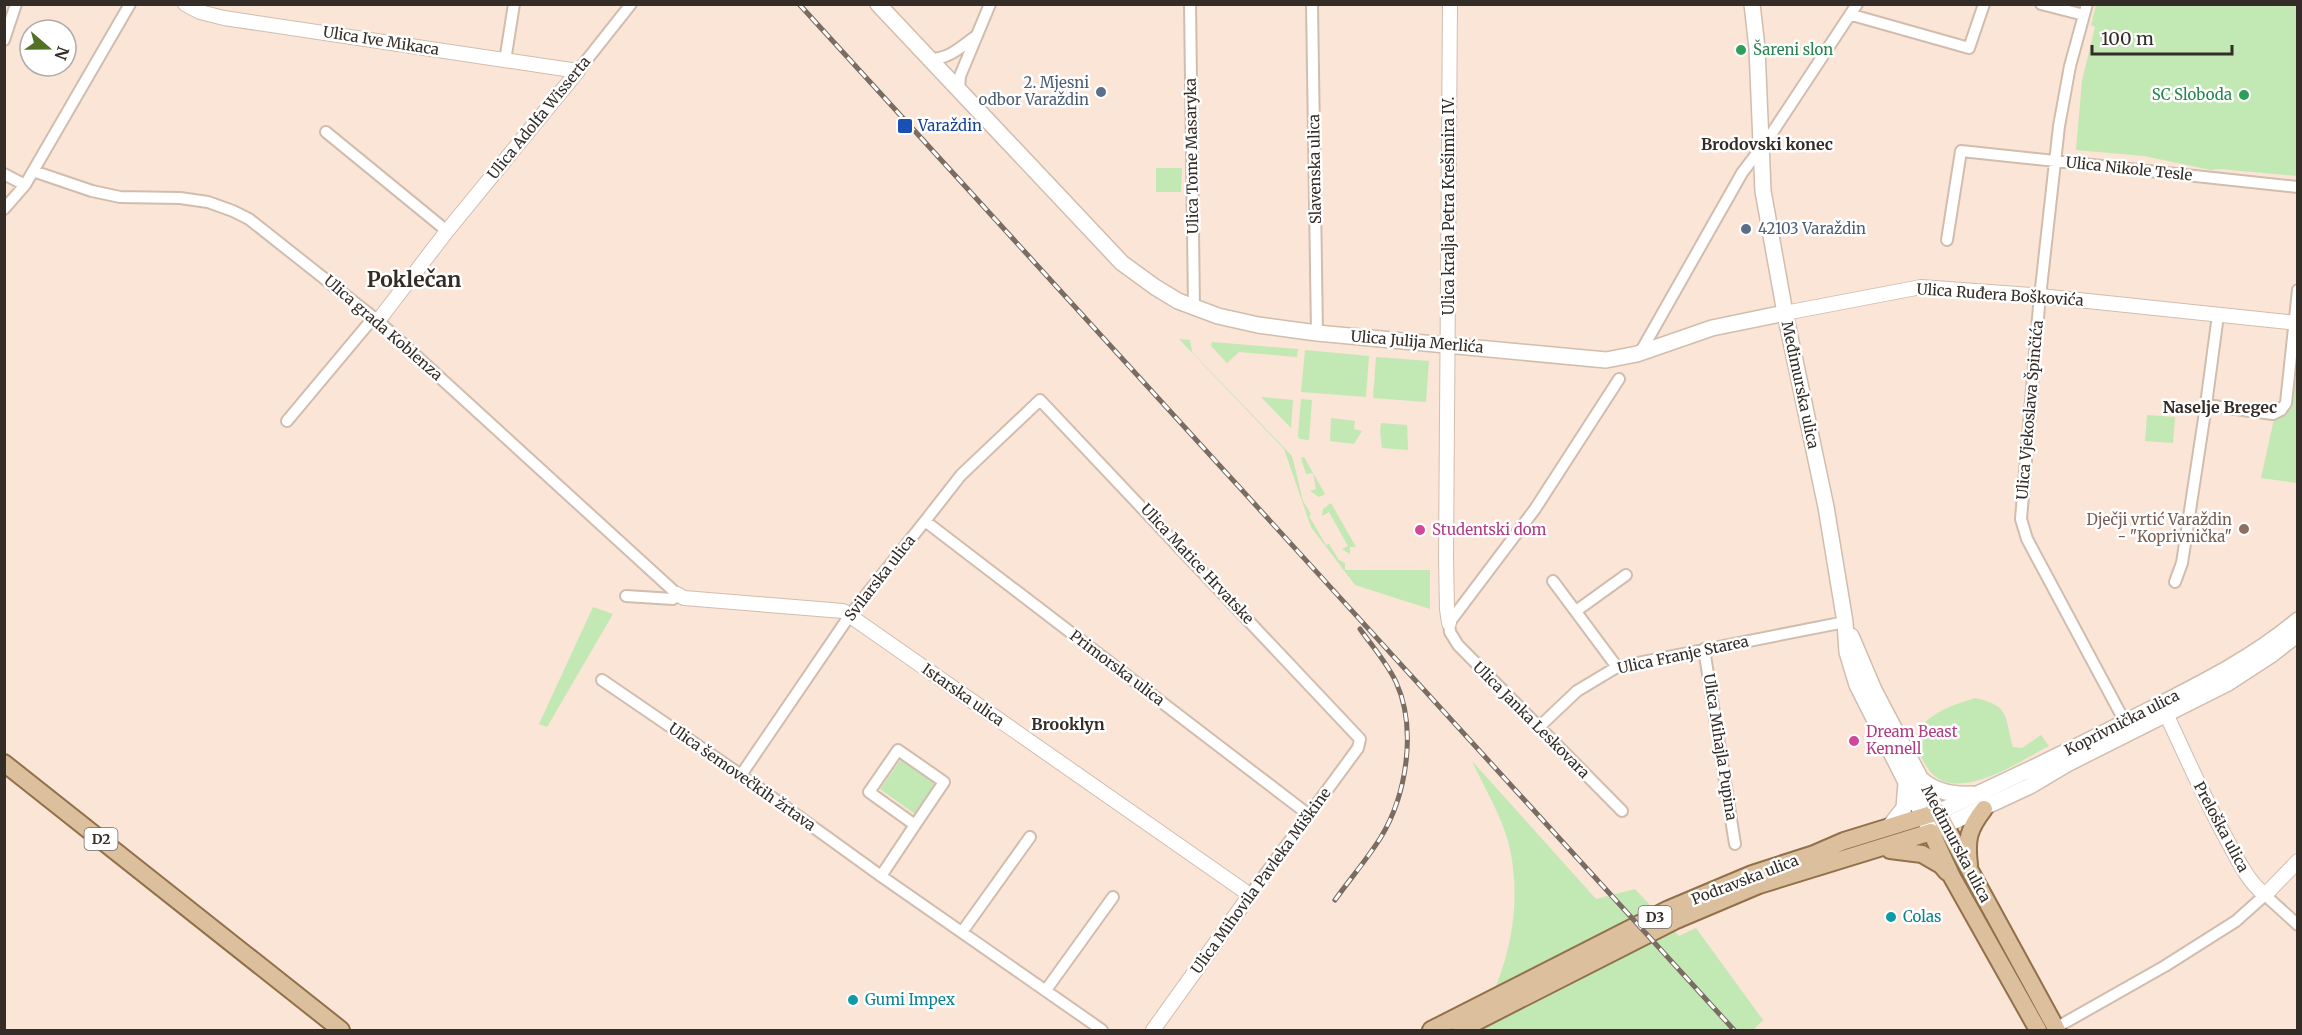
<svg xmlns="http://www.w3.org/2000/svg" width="2302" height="1035" font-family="Merriweather,serif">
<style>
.green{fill:#c2e8b3}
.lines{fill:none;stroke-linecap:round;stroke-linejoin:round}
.minor-casing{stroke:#d1bdae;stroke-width:14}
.tertiary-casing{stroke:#d1bdae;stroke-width:16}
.secondary-casing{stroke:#d1bdae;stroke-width:18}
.primary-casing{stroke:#927049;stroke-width:20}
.minor{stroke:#fff;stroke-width:10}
.tertiary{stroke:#fff;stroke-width:14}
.secondary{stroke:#fff;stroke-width:15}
.primary{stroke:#dcbf9d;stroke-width:16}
.rail-casing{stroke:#786c63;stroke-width:5}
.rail{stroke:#fff;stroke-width:3;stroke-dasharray:9;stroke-linecap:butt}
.leisure-dot{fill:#2e9e5b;stroke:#fff;stroke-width:2}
.service-dot{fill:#5c6f8a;stroke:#fff;stroke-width:2}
.transit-dot{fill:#1a4fb4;stroke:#fff;stroke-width:2}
.education-dot{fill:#8d6e63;stroke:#fff;stroke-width:2}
.hotel-dot{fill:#d1479c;stroke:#fff;stroke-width:2}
.culture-dot{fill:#0f9aa8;stroke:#fff;stroke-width:2}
.labels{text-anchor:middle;stroke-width:5;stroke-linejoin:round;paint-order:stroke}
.shield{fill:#fff;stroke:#716b67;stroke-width:1.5}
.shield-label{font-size:14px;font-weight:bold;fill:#342c26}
.street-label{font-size:15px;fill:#342c26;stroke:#fff}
.leisure-label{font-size:15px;fill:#27864d;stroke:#fff;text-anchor:start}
.service-label{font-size:15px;fill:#4e5e75;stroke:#fff;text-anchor:end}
.transit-label{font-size:15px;fill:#164399;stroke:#fff;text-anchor:start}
.education-label{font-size:15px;fill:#785e54;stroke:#fff;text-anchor:end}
.hotel-label{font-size:15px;fill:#b23c85;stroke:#fff;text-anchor:start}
.culture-label{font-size:15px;fill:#0d838f;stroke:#fff;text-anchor:start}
.neighbourhood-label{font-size:16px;font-weight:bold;fill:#342c26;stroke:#fff}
.district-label{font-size:21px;font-weight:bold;fill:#342c26;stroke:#fff}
</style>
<rect width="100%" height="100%" fill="#fae5d6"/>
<path class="green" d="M2096,5H2297V176L2220,169L2211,170L2144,156L2076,150L2082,81L2095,27L2091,25Z
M1156,168H1182L1181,192H1156Z
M1179,339L1190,340L1192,352L1292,456L1303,501L1311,514L1309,516L1326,545L1329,544L1339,560L1345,563V570H1430V609L1355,585L1311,527L1284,449Z
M1212,342L1298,349L1297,357L1239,352L1227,363L1211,346Z
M1305,350L1369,356L1366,397L1301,392Z
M1376,357L1429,361L1426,402L1373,398Z
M2296,378L2297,379V483L2261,478L2274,419L2289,408Z
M1261,397L1293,400L1291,428Z
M1301,399L1312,400L1309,440L1300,439L1298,436Z
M2147,415L2175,417L2173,443L2145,441Z
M1331,418L1355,421L1354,429L1362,431L1354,444L1330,441Z
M1381,423L1407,425L1408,450L1382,448L1380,432Z
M1304,457L1325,494L1319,497L1310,491L1316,489L1313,473L1306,474L1301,458Z
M1331,503L1356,547H1350V554L1342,549L1348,546L1329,512L1322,516L1323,509Z
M593,607L613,614L547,727L539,724Z
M1975,698C2011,706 2004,716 2013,747L2022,748L2041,735L2049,746C2022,760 1965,799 1936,777C1924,768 1918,749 1912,736C1923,731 1921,725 1929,719C1942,708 1960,703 1975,698Z
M901,759L936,783L915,814L880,789Z
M1472,761L1596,899L1635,889L1679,936L1696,928L1763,1020L1753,1030H1473C1481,1014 1491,998 1498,981C1515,937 1520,886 1508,841C1500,813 1484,787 1472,761Z"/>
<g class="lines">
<defs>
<path id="minor" d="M1190,4L1194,307
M1312,4L1317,333
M2041,4L2084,15
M2087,4L2070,66L2059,126L2039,306L2021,519L2027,539L2125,722
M1852,15L1969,48L1984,4
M4,40L16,4
M930,59C949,59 961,47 976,36
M505,61L514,4
M578,71L631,4
M959,90L960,76L990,4
M326,132L447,231
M33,171L92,191L120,197L180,198L208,202L233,211L249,219L378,321L677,594L673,599L626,596
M4,174L25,185
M4,209L25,185L130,4
M1947,240L1961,151L2298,187
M1640,353L1742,173L1770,136L1857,4
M1619,379L1535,509L1449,623L1450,632L1458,645L1622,811
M2206,405L2273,414L2281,410L2286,403L2298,290
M287,421L374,317
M925,521L1309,815
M1553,581L1617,667
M2175,582L2182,563L2205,412L2218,315
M1576,611L1626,575
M1704,649L1735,844
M602,680L741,775L881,876L1102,1030
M1539,727L1577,691L1617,667L1845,622
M741,775L850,615L925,521L961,475L1040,400L1360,739L1358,748L1250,895
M881,876L915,825L869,792L898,750L944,782L915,825
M962,932L1030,837
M1046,990L1113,897
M2052,1030L2165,966L2236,921L2265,895L2298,925"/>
<path id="tertiary" d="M185,4L200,12L224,18L578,71L447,231L378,321
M1785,313L1921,287L2031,295L2298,323
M677,594L684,598L843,611L1250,895L1153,1030
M1449,623L1447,609L1446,558L1450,4
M2166,714C2186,756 2204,798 2226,838C2237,858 2247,881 2265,895L2298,861"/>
<path id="secondary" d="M878,4L1122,263L1155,287L1178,301L1218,316L1258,325L1317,333L1606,360L1637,354L1712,328L1785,313
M1752,4L1757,48L1763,191L1785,313L1826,507L1845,622L1847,652L1857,685L1931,832L2030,786L2067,764L2228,683L2271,655L2298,634
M1851,636L1874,690L1938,812C2009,780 2079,746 2149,710C2200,684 2253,658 2298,620
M1922,780C1936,792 1954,795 1972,794
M1889,827L1904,808L1906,783"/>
<path id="primary" d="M4,763L341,1030
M1890,850L1922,854L1941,865L1947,872
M1969,865C1966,839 1968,830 1984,809
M1431,1030L1669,909L1752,874L1814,854L1844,841L1938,812L2057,1030
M1460,1030L1674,921L1759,885L1931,832L1952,877L2038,1030"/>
</defs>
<use href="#minor" class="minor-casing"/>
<use href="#tertiary" class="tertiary-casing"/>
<use href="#secondary" class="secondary-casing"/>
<use href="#primary" class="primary-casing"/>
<use href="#minor" class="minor"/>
<use href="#tertiary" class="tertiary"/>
<use href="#secondary" class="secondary"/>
<use href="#primary" class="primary"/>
<defs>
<path id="rail" d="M799,4L1734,1030
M1335,900C1350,879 1368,858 1381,837C1407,794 1417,728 1396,682C1387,663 1372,646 1360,629"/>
</defs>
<use href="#rail" class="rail-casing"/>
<use href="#rail" class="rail"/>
</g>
<g class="leisure-dot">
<circle cx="1741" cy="50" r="6"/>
<circle cx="2244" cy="95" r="6"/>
</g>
<g class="service-dot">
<circle cx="1101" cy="92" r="6"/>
<circle cx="1746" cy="229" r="6"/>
</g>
<rect class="transit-dot" x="897" y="118" width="16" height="16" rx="3"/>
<circle class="education-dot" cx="2244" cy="529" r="6"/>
<g class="hotel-dot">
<circle cx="1420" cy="530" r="6"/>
<circle cx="1854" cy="741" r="6"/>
</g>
<g class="culture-dot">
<circle cx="1891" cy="917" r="6"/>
<circle cx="853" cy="1000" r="6"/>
</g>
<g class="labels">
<g class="shield">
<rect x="84.5" y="828" width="33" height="22" rx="4.5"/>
<rect x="1638.5" y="906" width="33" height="22" rx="4.5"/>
</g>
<g class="shield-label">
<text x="101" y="844">D2</text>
<text x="1655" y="922">D3</text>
</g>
<g class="street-label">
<text transform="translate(381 41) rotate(9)" y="5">Ulica Ive Mikaca</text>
<text transform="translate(539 118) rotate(-51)" y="5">Ulica Adolfa Wisserta</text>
<text transform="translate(1192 156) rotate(-91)" y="5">Ulica Tome Masaryka</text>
<text transform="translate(1315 169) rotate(-91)" y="5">Slavenska ulica</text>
<text transform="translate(2129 169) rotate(6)" y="5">Ulica Nikole Tesle</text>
<text transform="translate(1449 206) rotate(-90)" y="5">Ulica kralja Petra Krešimira IV.</text>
<text transform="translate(2000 295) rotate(4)" y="5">Ulica Ruđera Boškovića</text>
<text transform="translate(383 328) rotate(41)" y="5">Ulica grada Koblenza</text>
<text transform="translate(1417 342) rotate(5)" y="5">Ulica Julija Merlića</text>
<text transform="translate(1800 385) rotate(78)" y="5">Međimurska ulica</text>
<text transform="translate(2030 410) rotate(-85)" y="5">Ulica Vjekoslava Špinčića</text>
<text transform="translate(1197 564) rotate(47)" y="5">Ulica Matice Hrvatske</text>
<text transform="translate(880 578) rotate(-52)" y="5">Svilarska ulica</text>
<text transform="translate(1683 655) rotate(-12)" y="5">Ulica Franje Starea</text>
<text transform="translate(1117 668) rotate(37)" y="5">Primorska ulica</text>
<text transform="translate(963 695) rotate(35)" y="5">Istarska ulica</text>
<text transform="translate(1531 720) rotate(45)" y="5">Ulica Janka Leskovara</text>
<text transform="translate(2122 723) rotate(-27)" y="5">Koprivnička ulica</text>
<text transform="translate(1720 747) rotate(81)" y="5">Ulica Mihajla Pupina</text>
<text transform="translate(742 777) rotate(35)" y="5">Ulica šemovečkih žrtava</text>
<text transform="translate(2221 827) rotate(62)" y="5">Preloška ulica</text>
<text transform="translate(1956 844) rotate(62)" y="5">Međimurska ulica</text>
<text transform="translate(1745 880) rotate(-21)" y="5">Podravska ulica</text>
<text transform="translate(1261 881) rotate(-54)" y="5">Ulica Mihovila Pavleka Miškine</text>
</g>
<g class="leisure-label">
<text x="1753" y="55">Šareni slon</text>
<text x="2232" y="100" text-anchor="end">SC Sloboda</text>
</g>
<g class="service-label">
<text x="1089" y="88">2. Mjesni<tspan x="1089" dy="17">odbor Varaždin</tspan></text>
<text x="1758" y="234" text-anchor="start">42103 Varaždin</text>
</g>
<g class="transit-label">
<text x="918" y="131">Varaždin</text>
</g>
<g class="education-label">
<text x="2232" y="525">Dječji vrtić Varaždin<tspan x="2232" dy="17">- "Koprivnička"</tspan></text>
</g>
<g class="hotel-label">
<text x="1432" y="535">Studentski dom</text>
<text x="1866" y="737">Dream Beast<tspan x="1866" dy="17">Kennell</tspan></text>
</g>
<g class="culture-label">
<text x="1903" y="922">Colas</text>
<text x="865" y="1005">Gumi Impex</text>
</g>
<g class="neighbourhood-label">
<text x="1767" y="150">Brodovski konec</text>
<text x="2220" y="413">Naselje Bregec</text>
<text x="1068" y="730">Brooklyn</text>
</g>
<g class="district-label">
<text x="414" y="287">Poklečan</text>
</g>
</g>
<rect width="2302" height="1035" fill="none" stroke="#342c26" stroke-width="12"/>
<g transform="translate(48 48) rotate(110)"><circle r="28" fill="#ffffff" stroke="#aeaba8" stroke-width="1.5"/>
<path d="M0-4.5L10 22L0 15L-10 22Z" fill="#527126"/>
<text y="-9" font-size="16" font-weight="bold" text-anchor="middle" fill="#342c26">N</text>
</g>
<path d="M2092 45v9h140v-9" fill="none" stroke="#342c26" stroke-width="3"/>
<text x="2101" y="45" font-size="18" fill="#342c26" stroke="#ffffff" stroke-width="4.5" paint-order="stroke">100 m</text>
</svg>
